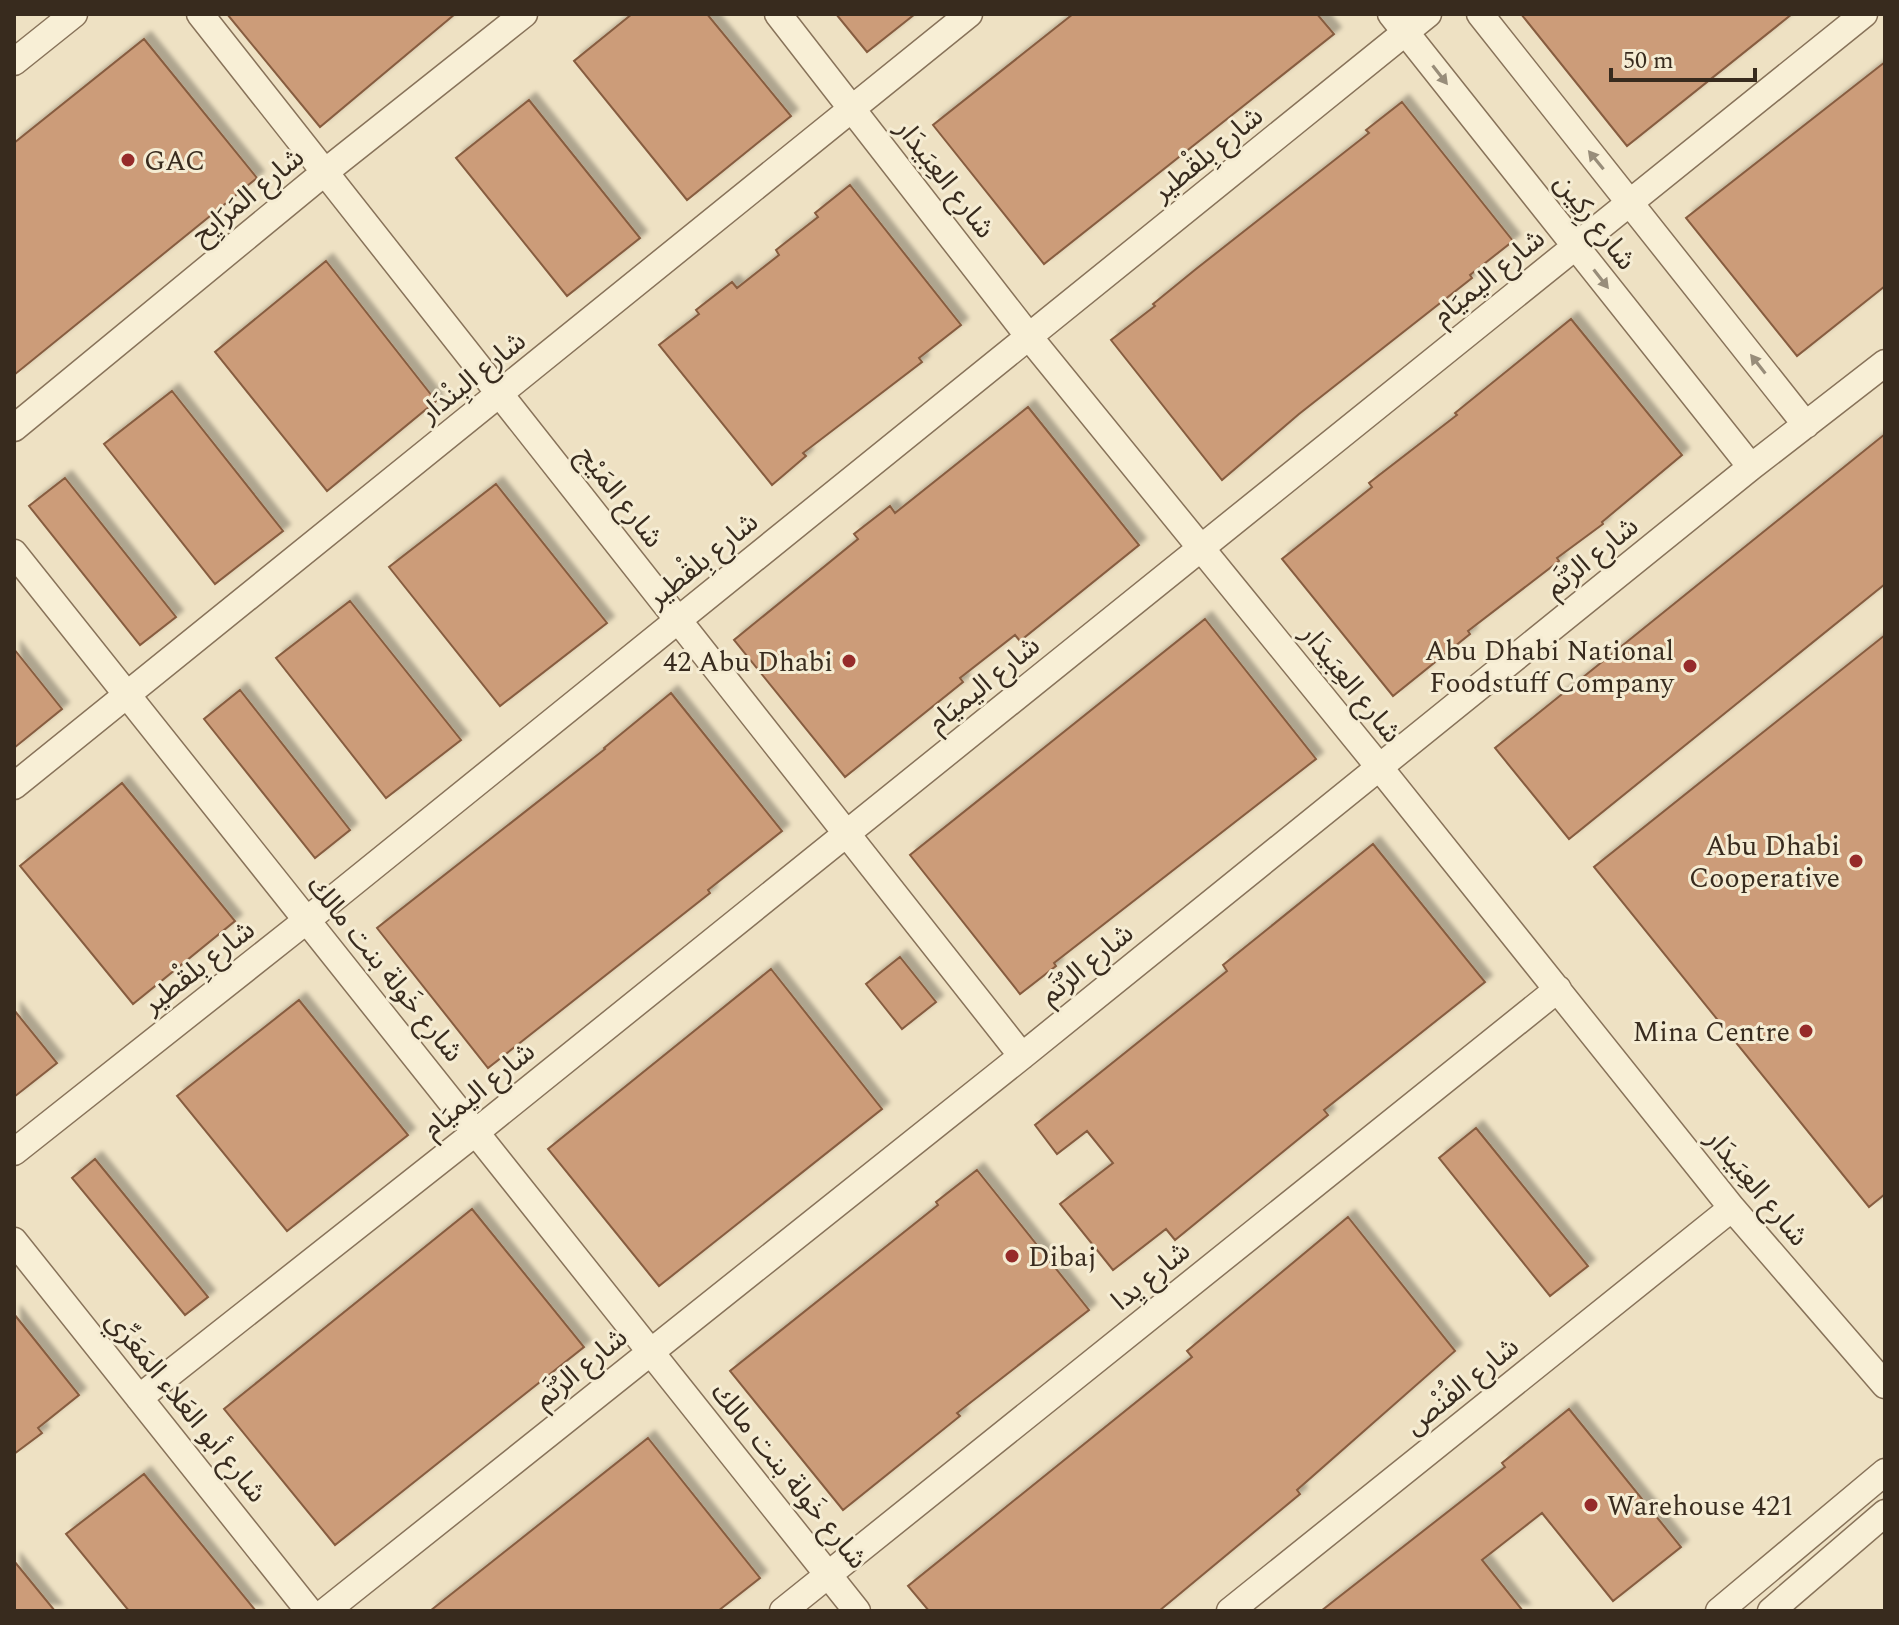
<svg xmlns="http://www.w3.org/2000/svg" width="1899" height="1625" font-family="Spectral,'Noto Sans Arabic',serif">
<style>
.building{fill:#cc9c79;stroke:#875d40;stroke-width:2;filter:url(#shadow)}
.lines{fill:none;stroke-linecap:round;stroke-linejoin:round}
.minor-casing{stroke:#88735a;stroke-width:29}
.minor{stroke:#f8efd6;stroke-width:26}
.oneway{fill:#988d7a}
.poi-dot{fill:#962b2a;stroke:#f5ecd3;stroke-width:3}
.labels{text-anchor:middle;stroke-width:6;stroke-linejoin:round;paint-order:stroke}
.street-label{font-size:28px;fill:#382b1e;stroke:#f5ecd3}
.poi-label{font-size:28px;fill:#382b1e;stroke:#f5ecd3;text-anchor:end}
</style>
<defs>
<filter id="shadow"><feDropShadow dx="7" dy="-7" stdDeviation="2" flood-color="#0004"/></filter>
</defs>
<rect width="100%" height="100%" fill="#eee1c3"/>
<path class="building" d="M227,14H455L320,127Z
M632,14H707L791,116L687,200L574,61Z
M836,14H915L867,52Z
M1073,14H1317L1334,34L1044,264L933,125Z
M1521,14H1792L1627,146Z
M144,39L257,178L14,375V143Z
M1885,62V286L1797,356L1686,218Z
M529,100L640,238L567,296L456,158Z
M1402,102L1513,241L1470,275L1472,278L1299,414L1222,480L1111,340L1155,306L1153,304L1196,269L1369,133L1366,130Z
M850,185L961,325L919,358L922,362L803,453L806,456L772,485L659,345L699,314L696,310L732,282L737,288L779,255L776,250L818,217L815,213Z
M326,261L436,401L327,491L215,352Z
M1571,319L1682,455L1602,522L1603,524L1557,558L1559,561L1468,631L1470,634L1393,696L1282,559L1372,487L1369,483L1457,415L1455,413Z
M172,391L283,531L215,584L104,444Z
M1028,407L1139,545L1020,641L1015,635L960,678L963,682L845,777L734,640L858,539L854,534L890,506L895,513Z
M1885,434V584L1569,839L1495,748Z
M65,478L176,617L140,645L29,506Z
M496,484L607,623L500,706L389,567Z
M350,601L461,740L386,798L276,658Z
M1205,619L1316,759L1054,963L1056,966L1020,994L910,855Z
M1885,635V1194L1869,1207L1594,867Z
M14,649L62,709L14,748Z
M240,690L350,830L315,858L204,719Z
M671,693L782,831L708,890L710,893L488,1068L377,928L605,749L604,748Z
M122,783L235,921L133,1004L20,866Z
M1373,844L1485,982L1324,1110L1328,1115L1175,1240L1166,1229L1113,1270L1060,1204L1113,1163L1087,1131L1057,1154L1035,1125L1227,971L1223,965Z
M900,957L936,1002L902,1029L866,984Z
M771,969L882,1109L659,1286L548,1149Z
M299,1000L408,1135L287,1231L177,1096Z
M14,1010L57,1063L14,1097Z
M1476,1128L1588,1266L1550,1296L1439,1158Z
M95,1159L208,1297L185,1315L72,1178Z
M977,1170L1089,1310L957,1413L960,1416L843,1510L730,1371L938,1205L936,1202Z
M472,1209L584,1347L335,1545L224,1409Z
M1348,1217L1455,1351L1297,1490L1300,1494L1159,1611H929L908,1586L1192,1357L1187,1351Z
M14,1314L79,1395L38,1428L42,1433L14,1454Z
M1569,1409L1681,1547L1613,1601L1542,1513L1482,1560L1523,1611H1321L1505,1467L1502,1463Z
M648,1438L760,1578L718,1611H430Z
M144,1474L256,1611H129L66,1534Z
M14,1561L55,1611H14Z"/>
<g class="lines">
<defs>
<path id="minor" d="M200,14L1022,1056
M778,14L1030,338L1380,768L1732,1208L1885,1385
M1391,14L1751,467
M1480,14L1806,425
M14,62L74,14
M14,428L325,172L524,14
M14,553L857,1611
M14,786L969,14
M14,1152L307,920L1428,14
M14,1241L309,1611
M139,1398L476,1132L1864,14
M326,1611L1022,1056L1751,467L1885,363
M783,1611L1558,989
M1230,1611L1732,1208
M1719,1611L1885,1472
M1771,1611L1885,1513"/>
</defs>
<use href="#minor" class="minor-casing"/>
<use href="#minor" class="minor"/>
</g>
<defs><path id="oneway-solid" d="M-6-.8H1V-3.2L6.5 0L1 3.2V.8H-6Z" transform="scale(2)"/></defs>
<g class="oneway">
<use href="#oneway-solid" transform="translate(1440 75) rotate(52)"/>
<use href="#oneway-solid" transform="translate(1596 160) rotate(-129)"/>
<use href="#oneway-solid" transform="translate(1601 279) rotate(52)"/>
<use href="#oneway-solid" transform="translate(1758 364) rotate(-128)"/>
</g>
<g class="poi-dot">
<circle cx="128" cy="160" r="8"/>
<circle cx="849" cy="661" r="8"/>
<circle cx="1690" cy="666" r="8"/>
<circle cx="1856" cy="861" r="8"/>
<circle cx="1806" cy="1031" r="8"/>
<circle cx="1012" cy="1256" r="8"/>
<circle cx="1591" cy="1505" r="8"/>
</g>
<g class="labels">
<g class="street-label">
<text transform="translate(1207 153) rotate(-39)" y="10">شارع بِلقْطير</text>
<text transform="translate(946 178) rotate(52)" y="10">شارع العِبَيدَار</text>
<text transform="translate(247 195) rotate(-39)" y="10">شارع المَرَايِح</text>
<text transform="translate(1596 221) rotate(52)" y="10">شارع رِكِين</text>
<text transform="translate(1488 276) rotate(-39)" y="10">شارع اليميَام</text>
<text transform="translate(472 376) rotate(-39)" y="10">شارع البِنْدَار</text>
<text transform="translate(621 496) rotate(52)" y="10">شارع المَيْج</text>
<text transform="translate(1591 556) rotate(-39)" y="10">شارع الرُتَم</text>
<text transform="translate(702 559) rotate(-39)" y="10">شارع بِلقْطير</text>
<text transform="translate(983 683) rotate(-39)" y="10">شارع اليميَام</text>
<text transform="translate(1352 683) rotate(51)" y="10">شارع العِبَيدَار</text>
<text transform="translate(1086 963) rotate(-39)" y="10">شارع الرُتَم</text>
<text transform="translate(198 966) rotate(-38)" y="10">شارع بِلقْطير</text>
<text transform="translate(386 968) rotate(51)" y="10">شارع خَولة بنت مالك</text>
<text transform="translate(478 1089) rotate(-39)" y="10">شارع اليميَام</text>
<text transform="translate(1758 1187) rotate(50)" y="10">شارع العِبَيدَار</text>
<text transform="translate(1150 1275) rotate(-39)" y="10">شارع يِدا</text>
<text transform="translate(580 1367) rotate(-39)" y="10">شارع الرُتَم</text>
<text transform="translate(1461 1385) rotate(-39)" y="10">شارع الفُنْص</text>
<text transform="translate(187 1406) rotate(51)" y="10">شارع أبو العَلاء المَعَرِّي</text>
<text transform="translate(790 1475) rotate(51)" y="10">شارع خَولة بنت مالك</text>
</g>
<g class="poi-label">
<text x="144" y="170" text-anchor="start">GAC</text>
<text x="1674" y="660">Abu Dhabi National<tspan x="1674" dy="32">Foodstuff Company</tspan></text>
<text x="833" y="671">42 Abu Dhabi</text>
<text x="1840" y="855">Abu Dhabi<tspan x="1840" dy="32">Cooperative</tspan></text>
<text x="1790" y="1041">Mina Centre</text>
<text x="1028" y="1266" text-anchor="start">Dibaj</text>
<text x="1607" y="1515" text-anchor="start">Warehouse 421</text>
</g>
</g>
<rect width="1899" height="1625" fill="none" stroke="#382b1e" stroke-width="32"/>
<path d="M1611 68v12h144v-12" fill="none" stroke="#382b1e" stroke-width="4"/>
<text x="1623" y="68" font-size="24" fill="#382b1e" stroke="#f5ecd3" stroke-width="6" paint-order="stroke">50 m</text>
</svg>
